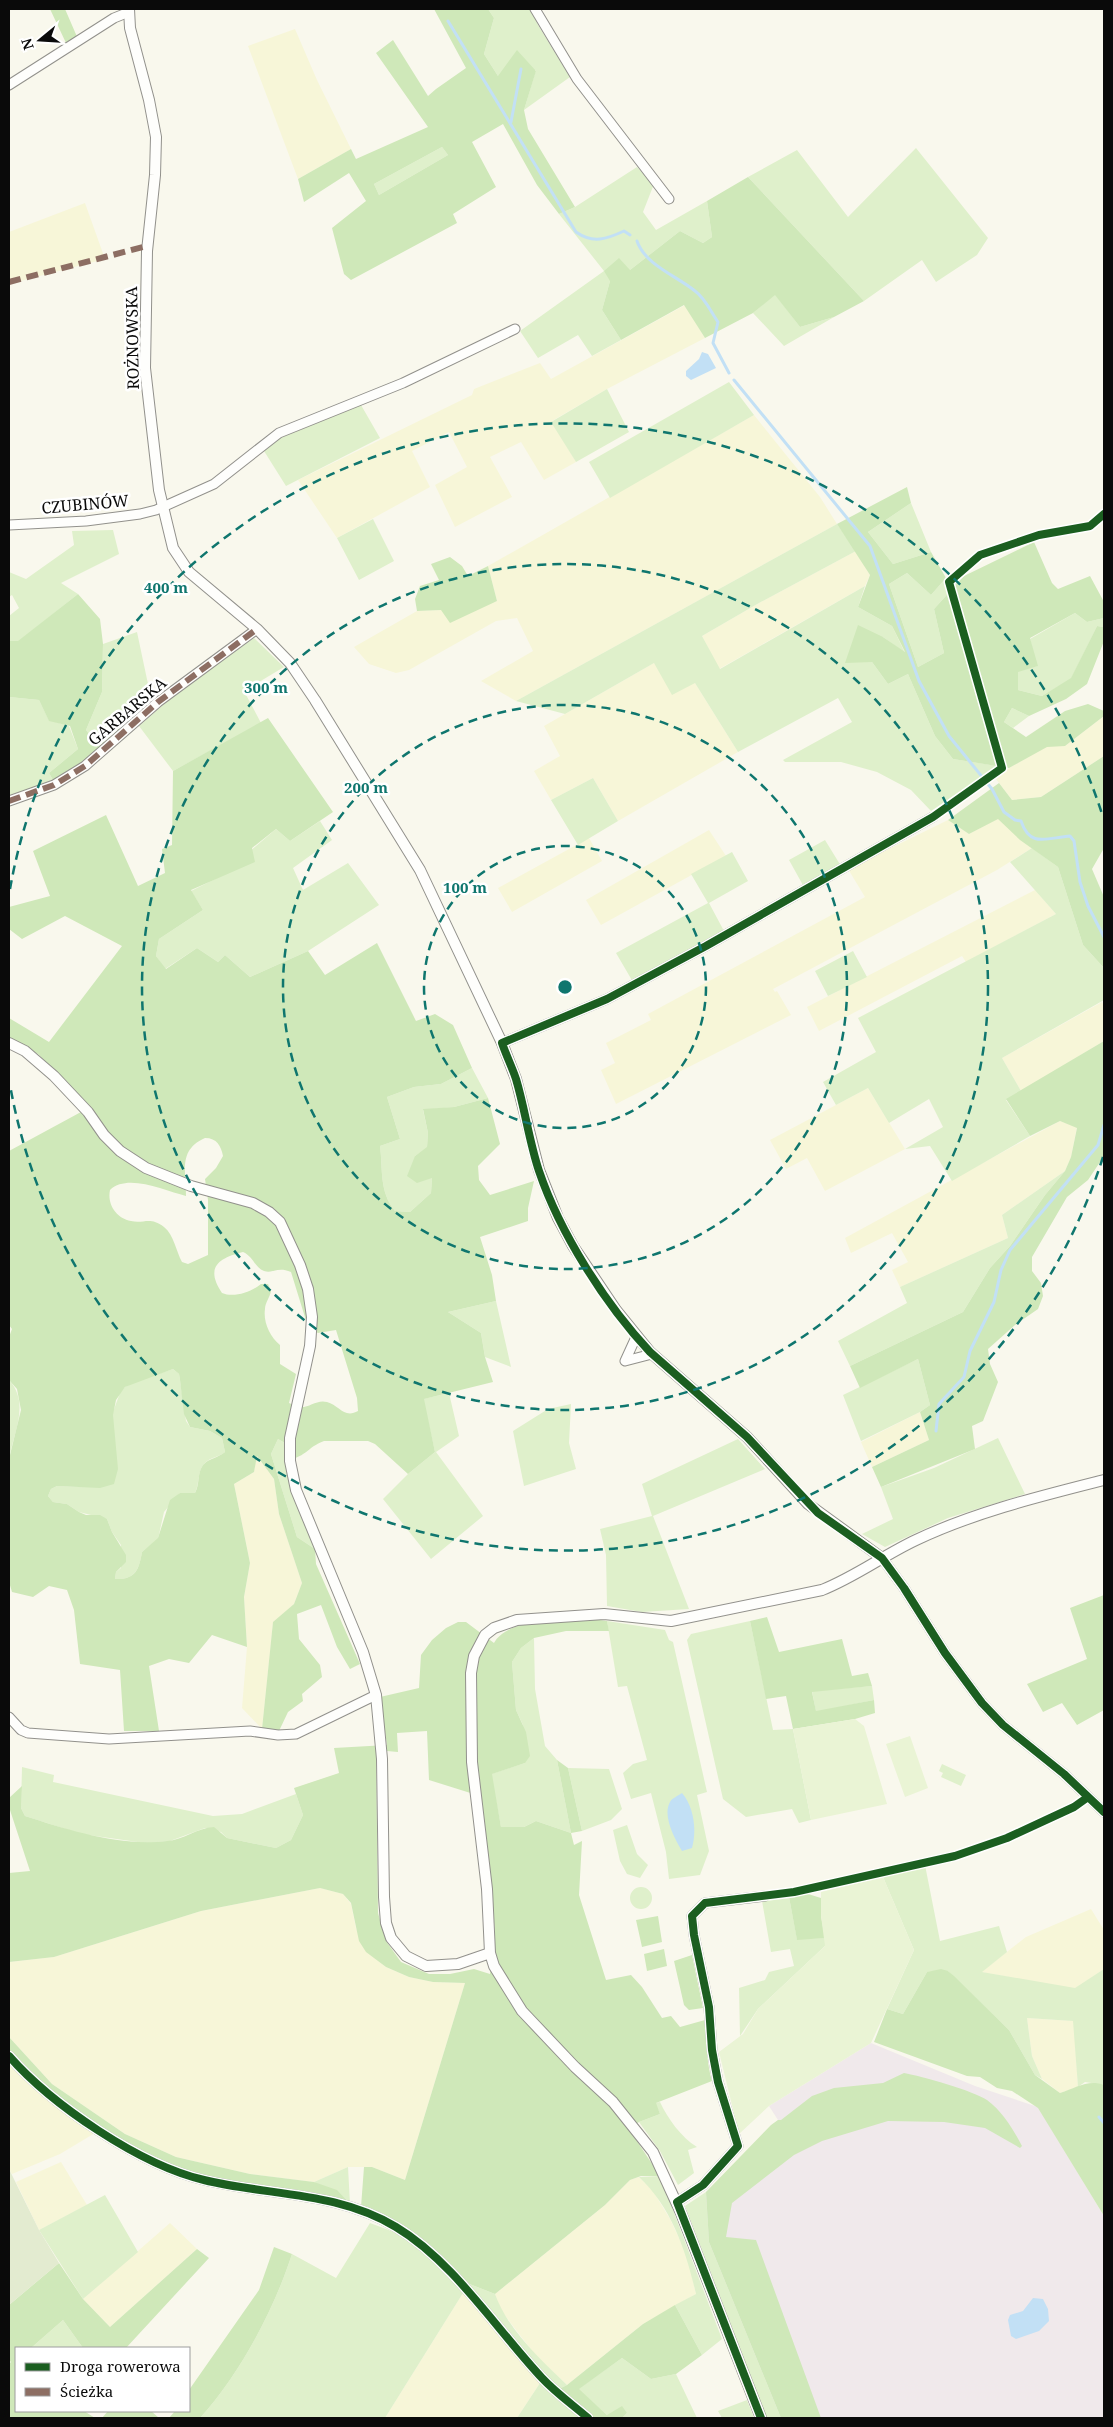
<svg xmlns="http://www.w3.org/2000/svg" width="1113" height="2427" font-family="'Noto Serif',serif">
<style>
.industrial{fill:#f0e9eb}
.farmland{fill:#f7f6d8}
.green{fill:#dff0cb}
.forest{fill:#cfe8b9;fill-rule:evenodd}
.cemetery{fill:#e3ebd0}
.pitch{fill:#eaf4d5}
.water{fill:#c2e0f5}
.lines{fill:none;stroke-linecap:round;stroke-linejoin:round}
.stream{stroke:#c2e0f5;stroke-width:3}
.minor-casing{stroke:#92918c;stroke-width:11}
.tertiary-casing{stroke:#92918c;stroke-width:12}
.minor{stroke:#fefefc;stroke-width:9}
.tertiary{stroke:#fefefc;stroke-width:10}
.quiet{stroke:#8d6e63;stroke-width:6;stroke-dasharray:12 6;stroke-linecap:butt}
.cycleway-casing{stroke:#fff;stroke-width:11}
.cycleway{stroke:#1b5e20;stroke-width:8}
.ring{fill:none;stroke:#0f766e;stroke-width:2.5;stroke-dasharray:9 6}
.labels{text-anchor:middle;stroke-width:5;stroke-linejoin:round;paint-order:stroke}
.street-label{font-size:16px;fill:#0a0a0a;stroke:#fff}
.centre{fill:#0f766e;stroke:#fff;stroke-width:2.5}
.ring-label{font-size:15px;text-anchor:middle;font-weight:bold;fill:#0f766e;stroke:#fff;stroke-width:5;stroke-linejoin:round;paint-order:stroke}
</style>
<rect width="100%" height="100%" fill="#f9f8ed"/>
<path class="industrial" d="M871,2043L975,2086L1038,2107L1104,2216V2418H781L709,2242L706,2192L778,2120L769,2106Z"/>
<path class="farmland" d="M295,29L317,80L351,149L298,179L248,46Z
M85,203L105,259L9,284V232Z
M685,305L705,338L607,389L552,421L576,462L544,480L521,442L490,457L512,497L455,527L435,485L467,467L449,432L412,451L430,487L337,538L298,480L472,395L474,389L540,363L551,379Z
M754,415L820,497L837,524L516,701L481,681L533,651L517,618L496,621L409,670L396,673L369,664L354,647L417,611L441,610L497,601L488,566Z
M856,551L870,575L865,586L719,669L702,636L759,603Z
M654,663L695,683L738,752L618,821L593,778L551,800L534,771L560,756L544,726Z
M1104,716V756L1041,797L1012,800L996,779L1009,768L1047,746H1065Z
M998,818L1032,848L997,870L773,989L775,992L777,991L791,1015L616,1104L601,1070L615,1063L606,1043L651,1020L648,1014L865,897L848,869L948,820L969,834Z
M709,830L726,856L601,925L586,900Z
M589,838L602,861L512,912L498,888Z
M1035,890L1056,914L966,962L962,956L819,1031L807,1007Z
M1102,1002L1104,1006V1041L1021,1091L1002,1058Z
M868,1088L905,1149L825,1191L807,1158L786,1169L770,1140Z
M1060,1121L1077,1127L1071,1157L1065,1171L1002,1215L1008,1238L900,1287L892,1270L908,1262L892,1233L851,1253L845,1238Z
M920,1412L929,1440L872,1467L861,1442Z
M256,1455L274,1479L279,1514L302,1583L294,1604L273,1623L262,1729L242,1708L247,1647L244,1597L250,1563L234,1484L254,1472Z
M320,1888L343,1894L351,1904L356,1928L367,1952L386,1967L409,1977L433,1982L465,1983L405,2180L372,2167H348L314,2182L250,2174L176,2157L125,2134L52,2084L9,2037V1962L54,1957L201,1911Z
M1091,1909L1104,1930V1969L1075,1989L981,1972L1026,1937Z
M1027,2018L1074,2021L1078,2087L1060,2093L1042,2079L1032,2056Z
M9,2062L26,2080L95,2133L60,2154L12,2174L9,2169Z
M61,2162L87,2205L39,2230L16,2182Z
M639,2177L653,2191L670,2219L688,2257L696,2294L643,2324L567,2385L536,2356L500,2309L495,2294L605,2205L630,2180Z
M170,2223L197,2249L110,2327L83,2299Z
M463,2293L540,2383L517,2418H385Z"/>
<path class="green" d="M488,9H531L538,25L570,77L524,110L536,70L498,76L484,54L494,18Z
M442,147L448,155L379,195L374,184Z
M916,148L988,238L977,255L936,282L922,260L864,301L748,177L797,150L848,217Z
M637,167L654,184L643,212L656,230L707,201L712,237L703,243L680,231L630,270L610,281L602,310L621,340L592,356L578,335L538,358L520,331L604,271L559,214L575,207Z
M775,294L800,327L834,317L784,346L753,313Z
M729,382L754,415L610,498L589,462Z
M607,389L629,432L576,462L551,422Z
M361,405L380,438L286,486L264,451L280,438Z
M911,503L931,552L893,564L868,532Z
M373,519L394,561L359,580L337,538Z
M837,524L856,551L759,603L702,636L720,669L865,586L858,607L892,626L905,653L883,637L872,662L888,684L908,674L935,736L953,759L998,766L931,811L911,790L877,772L841,762H785L783,760L852,722L838,698L738,752L695,683L672,695L654,663L565,714L516,701Z
M113,530L119,554L61,583L78,594L18,642L9,641V616L19,608L12,595L9,597V572L26,579L74,545L72,531Z
M907,573L931,595L946,578L964,576L934,609L944,653L918,667L889,584Z
M1075,613L1087,622L1104,618V627L1097,626L1071,679L1042,696L1018,690V671L1037,666L1030,639Z
M137,632L152,703L100,748L86,730L102,692L103,644Z
M254,638L284,667L244,691L261,723L173,771L139,726L179,691Z
M9,697L39,700L49,720L69,726L78,749L49,773L54,782L9,797Z
M1012,708L1029,716L1013,728L1004,722Z
M593,778L618,821L578,845L551,800Z
M320,821L332,840L293,868L303,890L348,863L379,905L308,951L250,977L225,955L218,962L197,948L165,969L156,956L159,939L203,910L191,891L221,876L276,829L290,841Z
M825,840L841,866L804,887L789,860Z
M1032,848L1058,867L1083,945L1104,968V1000L1002,1058L1021,1091L1006,1100L1030,1136L952,1181L930,1146L905,1149L943,1127L929,1099L889,1123L868,1088L836,1105L823,1082L876,1052L858,1018L1056,914L1010,862Z
M732,852L748,881L709,903L724,931L633,982L616,953L708,903L691,874Z
M853,951L867,977L828,996L815,971Z
M472,1068L488,1098L454,1107L423,1110L428,1133L427,1148L415,1156L432,1178L431,1193L410,1212L395,1211C379,1191 383,1170 380,1146L400,1139L387,1097L414,1087L441,1084Z
M1065,1171L1045,1195L1010,1246L990,1268L963,1312L850,1366L838,1341L907,1303L900,1287L1008,1238L1002,1215Z
M496,1301L511,1367L485,1357L481,1333L448,1312Z
M918,1359L930,1405L920,1412L861,1441L843,1395Z
M173,1369L179,1374L180,1380L186,1421L190,1427L210,1431L222,1438L225,1452C219,1457 212,1457 206,1462C197,1469 200,1483 195,1493H180L164,1512L158,1539L142,1552C139,1570 135,1580 115,1579L116,1572L121,1568V1545L112,1532L107,1519L79,1512L67,1504L53,1502L48,1496L51,1489L57,1486L85,1487L120,1393L125,1387L132,1383Z
M9,1380C30,1403 14,1431 9,1459Z
M449,1393L459,1436L436,1452L483,1516L431,1559L383,1499L408,1474L435,1452L423,1399Z
M571,1404L569,1443L576,1469L524,1486L513,1431L548,1409Z
M998,1438L1025,1494L948,1518L885,1547L862,1534L893,1519L881,1487L934,1468Z
M278,1439L285,1443C283,1480 301,1516 315,1549L297,1537L271,1454Z
M738,1439L765,1469L653,1516L689,1609L642,1612L607,1606L606,1555L600,1529L652,1516L642,1484Z
M607,1621L665,1630L669,1640L673,1642L707,1792L697,1795L709,1851L700,1875L669,1879L666,1852L651,1793L631,1799L623,1773L633,1764L647,1760L627,1686L618,1687Z
M750,1621L773,1730L793,1729L811,1820L799,1823L792,1809L746,1817L723,1799L687,1640L691,1634Z
M534,1638L535,1689L545,1746L557,1760L571,1833L536,1821L524,1827H501L491,1774L525,1763L523,1725L516,1710L512,1662L521,1648Z
M872,1686L874,1700L816,1712L812,1691Z
M942,1764L966,1775L961,1786L941,1777L943,1773L939,1771Z
M22,1767L54,1775L53,1782L213,1816L242,1814L296,1794L303,1815L291,1840L276,1848L227,1838L221,1832L205,1828L170,1841L145,1843L81,1834L25,1816L21,1808Z
M568,1768L609,1769L622,1809L611,1820L582,1831Z
M627,1825L637,1854L648,1865L640,1878L627,1874L620,1861L613,1830Z
M925,1865L940,1941L999,1926L1007,1952L982,1972L1075,1988L1104,1969V2085L1085,2082L1078,2087L1073,2021L1027,2018L1032,2056L1042,2079L1035,2075L1009,2030L948,1971L927,1972L903,2014L887,2009L914,1950L883,1877Z
M630 1898a11 11 0 1 1 22 0a11 11 0 1 1-22 0Z
M789,1897L797,1939L825,1938V1946L758,2009L740,2036L739,1988L765,1980L769,1972L794,1966L790,1949L771,1952L762,1901Z
M660,2102C668,2119 681,2137 697,2147L688,2150L694,2173L678,2185L660,2151L639,2122L660,2114L655,2103Z
M348,2167L350,2204L314,2182Z
M660,2176L722,2339L702,2355L675,2305L696,2294C686,2251 672,2208 639,2177Z
M706,2192L709,2242L781,2418H767L685,2206Z
M105,2195L138,2252L83,2299L39,2230Z
M370,2223L402,2235L428,2255L463,2293L385,2418H200C240,2374 274,2310 292,2254L336,2278Z
M467,2283L495,2294C508,2330 540,2359 567,2385L559,2389L545,2379Z
M63,2320L83,2348H31Z
M622,2358L651,2379L676,2374L697,2418H622L627,2413L607,2415L578,2389Z
M540,2383L584,2418H517Z
M747,2400L754,2418H722L718,2411Z"/>
<path class="forest" d="M50,9H65L78,39L66,43Z
M434,9H488L494,18L484,54L498,76L517,50L536,71L524,110L528,129L575,207L559,214L537,185L503,124L472,142L496,187L453,214L457,223L351,280L344,274L332,228L366,201L349,173L304,202L298,179L351,149L356,159L428,127L376,53L393,40L428,96L436,89L466,68ZM442,147L448,155L379,195L374,184Z
M748,177L864,301L834,317L800,327L775,295L753,313L705,338L684,305L621,340L602,310L610,281L604,271L619,258L630,270L680,231L703,243L712,237L707,201Z
M907,487L911,503L868,532L893,564L931,552L946,578L931,595L907,573L889,584L918,667L944,653L934,609L964,576L1034,542L1052,583L1058,589L1090,576L1104,602V618L1087,622L1075,613L1030,638L1038,666L1018,672V690L1042,696L1071,678L1097,626L1104,627V641L1087,684L1066,699L1029,716L1012,708L1004,722L1026,737L1065,711L1088,704L1104,711V716L1065,746L1047,747L1009,768L953,759L935,736L908,674L888,684L872,662L845,663L858,625L883,637L905,652L892,626L858,607L870,575L837,524Z
M450,557L462,566L468,576L488,566L497,601L450,623L441,610L417,611L415,599L420,586L439,580L431,564Z
M78,594L100,619L103,644L102,692L86,730L100,748L66,776L54,782L49,773L78,749L70,726L49,721L39,700L9,697V641H18Z
M268,718L333,812L290,841L276,829L252,848L255,862L191,890L203,910L159,939L156,956L166,969L197,948L218,962L225,955L250,977L308,951L325,975L377,943L416,1021L435,1014L453,1025L472,1068L441,1084L414,1087L387,1097L400,1139L380,1146C383,1170 379,1191 395,1211L410,1212L431,1193L432,1178L417,1183L407,1176L415,1156L427,1147L428,1133L423,1109L454,1107L488,1098L500,1144L478,1166L479,1180L490,1195L534,1181L528,1208V1221L480,1237L492,1275L496,1301L448,1312L481,1333L485,1357L493,1382L424,1399L435,1452L408,1474L375,1444L368,1441H324C307,1447 305,1459 284,1460L285,1443L278,1439L271,1454L297,1537L315,1549L316,1564L360,1664L350,1669L337,1647L321,1605L297,1614L299,1639L320,1665L322,1677L302,1694L303,1701L288,1712L279,1731L262,1729L273,1622L294,1604L302,1583L279,1514L274,1479L257,1456L254,1472L234,1484L250,1563L244,1597L247,1647L212,1635L189,1663L169,1659L149,1666L159,1731H124L120,1670L80,1664L74,1610L67,1590L49,1586L33,1597L12,1592L9,1582V1459L21,1410L17,1389L9,1380V1337L12,1329L9,1325V1151L81,1112L88,1106L38,1054L9,1040V1018L49,1042L122,946L65,916L22,939L9,929V907L50,896L33,851L106,815L138,886L165,873L162,849L172,845L173,771ZM205,1138C217,1138 221,1146 223,1156L216,1168L205,1179L208,1200V1255L188,1264L182,1262C176,1251 174,1235 164,1227C150,1216 144,1224 131,1221C116,1218 107,1204 110,1190C128,1173 165,1191 186,1196C186,1171 178,1150 205,1138ZM243,1252C253,1256 255,1268 264,1271C273,1274 277,1266 291,1272L308,1327L318,1333L336,1330L357,1398L358,1411C344,1419 339,1405 327,1402C317,1399 309,1408 300,1407C296,1406 292,1404 289,1403L296,1374L280,1364V1345C270,1337 263,1322 265,1309C265,1303 270,1297 271,1291L268,1284H261C251,1292 234,1298 222,1293C205,1268 218,1258 243,1252ZM173,1369L179,1374L180,1380L184,1414L190,1427L210,1431L222,1438L225,1452C218,1458 209,1458 203,1465C197,1473 200,1484 195,1493H180L170,1500L158,1538L142,1552C139,1569 136,1580 115,1579L116,1572L126,1562V1555L112,1532L107,1519L100,1515H86L79,1512L67,1504L53,1502L48,1496L51,1489L57,1486L100,1488L114,1484L118,1469L113,1415L116,1400L125,1387Z
M1104,756V848L1092,869L1104,897V968L1083,945L1058,867L1020,840L998,819L969,834L948,820L999,783L1012,800L1041,797Z
M1104,1041V1156L1088,1180L1067,1197L1032,1257V1271L1041,1283L1043,1296L1038,1309L1015,1325L988,1349L990,1364L998,1382L983,1421L972,1426L975,1449L881,1487L872,1467L929,1440L920,1412L930,1405L918,1359L860,1388L850,1366L963,1312L990,1268L1010,1246L1045,1195L1065,1171L1071,1157L1077,1128L1060,1121L1030,1136L1006,1099Z
M1104,1595V1710L1077,1725L1062,1703L1043,1712L1027,1684L1087,1659L1070,1608Z
M579,1617L607,1621L609,1631H566L534,1638L521,1648L512,1662L516,1710L526,1732L530,1756L525,1763L492,1774L501,1827H524L536,1821L571,1833L557,1760L568,1768L582,1831L571,1833L574,1845L582,1841L579,1895L606,1980L631,1975L642,1987L662,2018L671,2016L680,2027L705,2020C707,2042 706,2060 712,2081L656,2103L660,2114L639,2122L629,2129L660,2176H641L630,2180L605,2205L495,2294L467,2283L403,2225L361,2207L364,2167H372L405,2180L465,1983L433,1982L409,1977L386,1967L366,1952L359,1941L351,1903L343,1894L320,1888L201,1911L54,1957L9,1962V1873L30,1871L9,1807V1798L22,1786L21,1808L25,1816C69,1830 120,1847 167,1841C183,1840 197,1828 214,1827L227,1838L276,1848L291,1840L303,1815L294,1788L339,1773L334,1748L387,1745L380,1697L419,1688L421,1655L432,1640L446,1628L458,1622H466L494,1643C506,1620 555,1620 579,1617ZM427,1731L429,1780L480,1796L495,1930L490,1974L474,1969L450,1974H429L401,1962L386,1941L378,1913L376,1750L398,1752L397,1733Z
M767,1617L779,1652L842,1639L852,1676L868,1673L872,1686L812,1692L816,1711L874,1700L875,1713L855,1719L793,1729L786,1696L766,1699L750,1621Z
M808,1894L821,1898V1916L825,1938L797,1940L789,1897Z
M658,1916L662,1942L642,1947L636,1920Z
M664,1949L667,1966L647,1971L644,1954Z
M692,1955L703,2008L689,2010L684,2005L674,1961Z
M941,1969L948,1971L954,1976L1009,2030L1035,2075L1060,2093C1076,2088 1088,2079 1104,2085V2216L1038,2108L1012,2091L997,2088L980,2077L967,2076L874,2042L887,2009L903,2014L927,1972Z
M9,2037L52,2084L125,2134L176,2157L250,2174L314,2182L337,2190L350,2204C303,2195 254,2190 208,2178C136,2159 59,2103 9,2050Z
M904,2073C921,2076 974,2091 987,2100C1003,2112 1013,2129 1022,2146L1020,2148L985,2128L944,2122L888,2121L822,2141L794,2155L732,2203L726,2237L756,2240L821,2418H781L709,2242L706,2192L771,2125L778,2120H781L812,2096L834,2088L883,2083Z
M274,2247L292,2254C274,2310 240,2374 200,2418H169L175,2411H189V2390L259,2290Z
M197,2249L209,2258L126,2348H83L63,2320L31,2348H16V2411H84L95,2418H9V2364L11,2362L9,2360V2305L59,2263L83,2299L110,2327Z
M675,2305L702,2355L676,2374L651,2379L622,2358L579,2389L607,2415L622,2406L627,2413L622,2418H590L559,2389L567,2385L643,2324Z
M108,2411H151L159,2418H102Z"/>
<path class="cemetery" d="M9,2169L39,2230L59,2263L9,2305Z"/>
<path class="pitch" d="M855,1719L864,1726L887,1804L811,1820L793,1729Z
M910,1736L928,1788L905,1797L886,1744Z
M883,1877L914,1950L871,2043L769,2106L739,2134L719,2052L743,2034L758,2009L825,1946L821,1916V1892Z"/>
<path class="water" d="M702,352L708,354L716,368L691,380L686,376V371L699,359Z
M682,1793C694,1807 697,1830 692,1848L682,1851C675,1839 662,1816 670,1802C672,1798 678,1796 682,1793Z
M1033,2298L1043,2299L1048,2309L1049,2321L1039,2331L1016,2339L1011,2336L1008,2320L1010,2315L1023,2311Z"/>
<g class="lines">
<path class="stream" d="M448,21L576,232C593,244 607,239 624,231L630,235
M511,122L521,69
M637,241C645,265 677,276 695,291C705,298 711,312 718,322L713,343L729,373
M734,380L870,546L919,681L949,736L992,789L1004,812L1015,820L1021,821C1030,848 1046,838 1070,836L1074,841L1080,882L1088,906L1104,937
M936,1431L939,1404L964,1377L970,1351L994,1302L1001,1270L1010,1250L1098,1145L1104,1125
M1099,2117L1104,2123"/>
<defs>
<path id="minor" d="M535,9L577,79L669,199
M9,85L114,18L129,12
M9,525L86,521L140,514L156,510L214,484L279,433L403,383L515,329
M9,801L54,785L85,766L158,702L257,629
M502,1043L607,999L706,946L933,817
M636,1337L625,1361L652,1354
M882,1558L904,1588L945,1653L982,1703L1003,1725L1064,1774L1104,1812
M9,1717L21,1730L28,1733L109,1739L250,1731L278,1735L296,1734L376,1695
M9,2056C52,2105 140,2165 204,2180C269,2196 336,2191 396,2227C453,2261 497,2330 542,2378C556,2393 573,2405 588,2418
M677,2202L703,2185L738,2146L718,2082L712,2050L709,2007L694,1935L692,1916L705,1903L765,1896"/>
<path id="tertiary" d="M129,9L130,28L149,100L156,137L155,175L147,251L145,368L159,490L173,548L189,572L257,629L290,663L315,700L420,870L502,1043L516,1079L539,1170L558,1218L573,1246L616,1310L650,1352L747,1437L808,1504L882,1558
M9,1043L25,1051L54,1076L88,1112L104,1135L120,1151L146,1168L191,1186L253,1203L269,1212L280,1222L300,1265L308,1289L312,1317L310,1346L290,1438V1461L296,1490L363,1652L376,1695L382,1759L384,1897L386,1923L391,1938L406,1956L426,1966L458,1964L490,1953
M761,2418L681,2213L653,2152L613,2102L575,2067L522,2011L494,1966L490,1953L487,1889L472,1762L471,1673L474,1656L485,1635L494,1628L517,1620L604,1614L671,1621L822,1590C855,1577 884,1555 916,1540C975,1512 1041,1496 1104,1480"/>
</defs>
<use href="#minor" class="minor-casing"/>
<use href="#tertiary" class="tertiary-casing"/>
<use href="#minor" class="minor"/>
<use href="#tertiary" class="tertiary"/>
<path class="quiet" d="M9,282L147,246
M9,801L54,785L85,766L158,702L257,629"/>
<defs>
<path id="cycleway" d="M1104,514L1090,526L1039,535L980,555L949,582L1002,768L933,817L706,946L607,999L502,1043C506,1055 512,1067 516,1079C525,1109 529,1141 539,1171C560,1233 605,1304 650,1352L747,1437L818,1513L882,1558L904,1588L945,1653L982,1703L1003,1725L1064,1774L1104,1812
M9,2056C52,2105 140,2165 204,2180C269,2196 336,2191 396,2227C453,2261 497,2330 542,2378C556,2393 573,2405 588,2418
M761,2418L677,2202L703,2185L738,2146L718,2082L712,2050L709,2007L694,1935L692,1916L705,1903L794,1892L955,1856L1007,1838L1074,1807L1088,1797"/>
</defs>
<use href="#cycleway" class="cycleway-casing"/>
<use href="#cycleway" class="cycleway"/>
</g>
<g class="ring">
<circle cx="565" cy="987" r="141"/>
<circle cx="565" cy="987" r="282"/>
<circle cx="565" cy="987" r="423"/>
<path d="M1103 1157A564 564 0 0 1 10 1085M10 889A564 564 0 0 1 1103 817"/>
</g>
<g class="labels">
<g class="street-label">
<text transform="translate(132 338) rotate(-91)" y="6">ROŻNOWSKA</text>
<text transform="translate(85 504) rotate(-5)" y="6">CZUBINÓW</text>
<text transform="translate(127 711) rotate(-40)" y="6">GARBARSKA</text>
</g>
</g>
<circle cx="565" cy="987" r="8" class="centre"/>
<g class="ring-label">
<text x="166" y="593">400 m</text>
<text x="266" y="693">300 m</text>
<text x="366" y="793">200 m</text>
<text x="465" y="893">100 m</text>
</g>
<rect width="1113" height="2427" fill="none" stroke="#0a0a0a" stroke-width="20"/>
<rect x="15" y="2347" width="175" height="65" fill="#ffffff" stroke="#9d9d9d"/>
<rect x="25" y="2363" width="25" height="8" fill="#1b5e20" stroke="#9d9d9d"/>
<text x="60" y="2372" font-size="15" fill="#0a0a0a">Droga rowerowa</text>
<rect x="25" y="2388" width="25" height="8" fill="#8d6e63" stroke="#9d9d9d"/>
<text x="60" y="2397" font-size="15" fill="#0a0a0a">Ścieżka</text>
<g transform="translate(40 40) rotate(252)" stroke="#ffffff" stroke-width="4" paint-order="stroke">
<path d="M0-4L9 19L0 12L-9 19Z" fill="#0a0a0a"/>
<text y="-8" font-size="14" font-weight="bold" text-anchor="middle" fill="#0a0a0a">N</text>
</g>
</svg>
